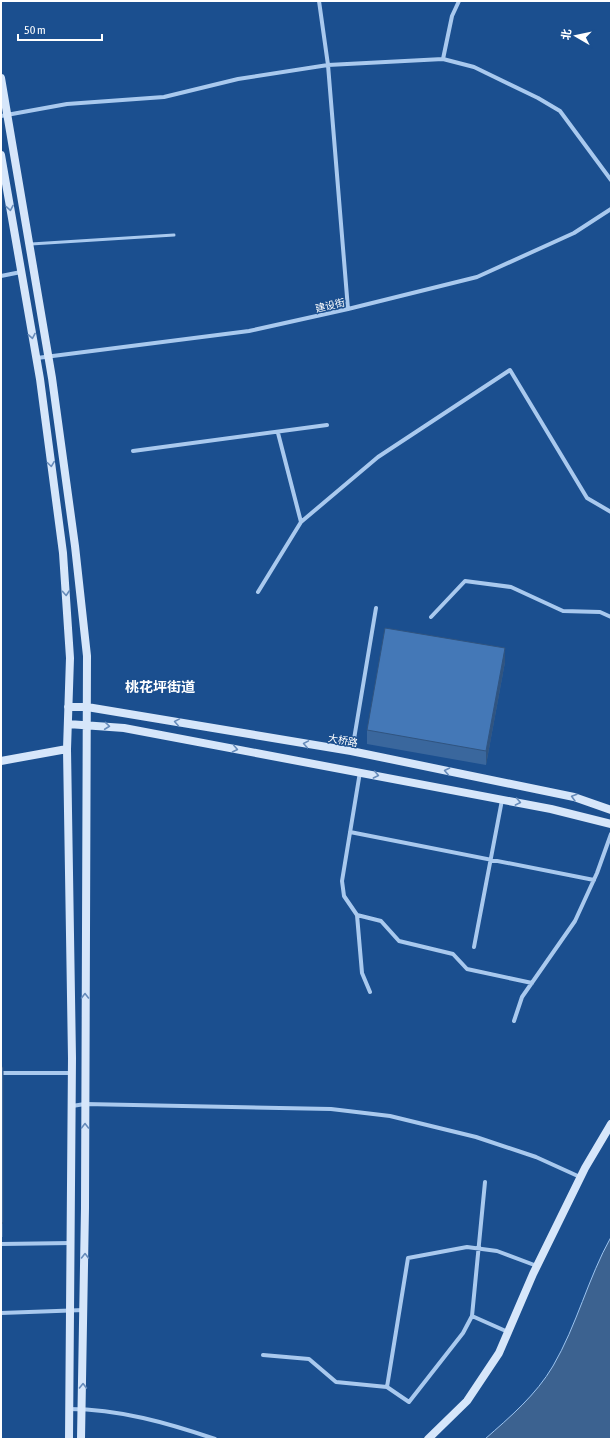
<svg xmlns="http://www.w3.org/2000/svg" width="612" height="1440" font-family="'Asap Condensed','Noto Sans SC',sans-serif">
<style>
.water{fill:#3c6290;stroke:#9cc4f0}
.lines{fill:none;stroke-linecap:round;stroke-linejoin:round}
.lane{stroke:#a9c9ee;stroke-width:3}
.street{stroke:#a9c9ee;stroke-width:4}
.secondary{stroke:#d6e6fa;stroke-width:8}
.wall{fill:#3a679d}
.shaded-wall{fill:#305480}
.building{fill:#4478b7;stroke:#305480}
.oneway{stroke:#668bba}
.labels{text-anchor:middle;stroke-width:3;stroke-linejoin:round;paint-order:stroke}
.street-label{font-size:10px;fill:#fff;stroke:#1b4f8f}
.district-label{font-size:14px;font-weight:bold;fill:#fff;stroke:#1b4f8f}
</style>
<rect width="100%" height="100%" fill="#1b4f8f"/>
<path class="water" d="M611,1237V1439H485C510,1417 536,1395 553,1366C577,1325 588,1278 611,1237Z"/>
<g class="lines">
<path class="lane" d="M31,244L174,235"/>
<path class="street" d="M319,1L328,65L348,309
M443,59L452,16L459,1
M1,116L67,104L164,97L238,79L328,65L443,59L474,67L538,98L560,111L611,180
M1,276L21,272
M37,358L249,331L348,309L477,277L574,233L611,209
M133,451L327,425
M301,522L378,457L510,370L587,498L611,512
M258,592L301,522L278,433
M431,617L465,581L511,587L563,611L600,612L611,617
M352,751L376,608
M360,772L342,881L344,896L357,915L362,973L370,992
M350,832L594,880
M357,915L381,921L399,941L453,954L467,969L532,983
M474,947L502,800
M514,1021L522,997L575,921L597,873L611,834
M1,1073H72
M72,1106L85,1104L331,1109L390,1116L476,1137L536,1157L580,1177
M1,1244L71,1243
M1,1313L84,1310
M472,1316L508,1332
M263,1355L309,1359L336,1382L387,1387L409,1402L463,1333L472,1316L485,1182
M387,1387L408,1258L467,1247L497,1251L537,1266
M69,1409C119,1409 168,1423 215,1439"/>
<path class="secondary" d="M1,78L52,378L75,546L87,656L85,1208L81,1439
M1,155L40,379L63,553L70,658L67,749L72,1058L69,1439
M68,707H87L351,751L574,797L611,810
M68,724L124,728L551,809L611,824
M1,761L67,749
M428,1439L467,1401L499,1353L533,1274L585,1168L611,1124"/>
</g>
<path class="wall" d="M505,662L486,765L367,744V730Z
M1,1067H3V1237H1Z"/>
<path class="shaded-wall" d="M505,648V662L486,765V751Z"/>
<path class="building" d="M385,628L505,648L486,751L367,730Z
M1,1067H3V1223H1Z"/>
<defs><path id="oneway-chevron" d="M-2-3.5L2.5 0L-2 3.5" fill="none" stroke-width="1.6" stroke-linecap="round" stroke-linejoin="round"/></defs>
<g class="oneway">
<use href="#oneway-chevron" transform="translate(10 208) rotate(80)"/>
<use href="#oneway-chevron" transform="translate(32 336) rotate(80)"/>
<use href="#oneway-chevron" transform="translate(51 464) rotate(82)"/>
<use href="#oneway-chevron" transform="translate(66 593) rotate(86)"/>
<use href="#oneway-chevron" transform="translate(177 722) rotate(-170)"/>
<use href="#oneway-chevron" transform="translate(107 726) rotate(6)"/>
<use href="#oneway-chevron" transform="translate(306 744) rotate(-170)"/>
<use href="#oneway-chevron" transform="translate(235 749) rotate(11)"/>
<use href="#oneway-chevron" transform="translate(447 771) rotate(-169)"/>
<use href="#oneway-chevron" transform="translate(376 775) rotate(11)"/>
<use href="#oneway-chevron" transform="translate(574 797) rotate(-164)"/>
<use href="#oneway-chevron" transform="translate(518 802) rotate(11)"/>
<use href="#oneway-chevron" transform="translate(85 996) rotate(-90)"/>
<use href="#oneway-chevron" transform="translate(85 1126) rotate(-90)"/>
<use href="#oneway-chevron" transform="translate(85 1256) rotate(-89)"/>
<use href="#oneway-chevron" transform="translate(83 1386) rotate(-89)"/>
</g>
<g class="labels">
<g class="street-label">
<text transform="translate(330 305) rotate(-13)" y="4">建设街</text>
<text transform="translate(343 740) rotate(10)" y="4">大桥路</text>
</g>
<g class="district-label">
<text x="160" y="692">桃花坪街道</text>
</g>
</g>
<rect width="612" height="1440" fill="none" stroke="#ffffff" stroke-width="4"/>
<g transform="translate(576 36) rotate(279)" stroke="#1b4f8f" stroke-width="3" paint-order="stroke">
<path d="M0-3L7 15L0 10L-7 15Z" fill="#ffffff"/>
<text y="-6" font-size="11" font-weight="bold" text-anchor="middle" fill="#ffffff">北</text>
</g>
<path d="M18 34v6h84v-6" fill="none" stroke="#ffffff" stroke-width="2"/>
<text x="24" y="34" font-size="12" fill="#ffffff" stroke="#1b4f8f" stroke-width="3" paint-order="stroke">50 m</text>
</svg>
